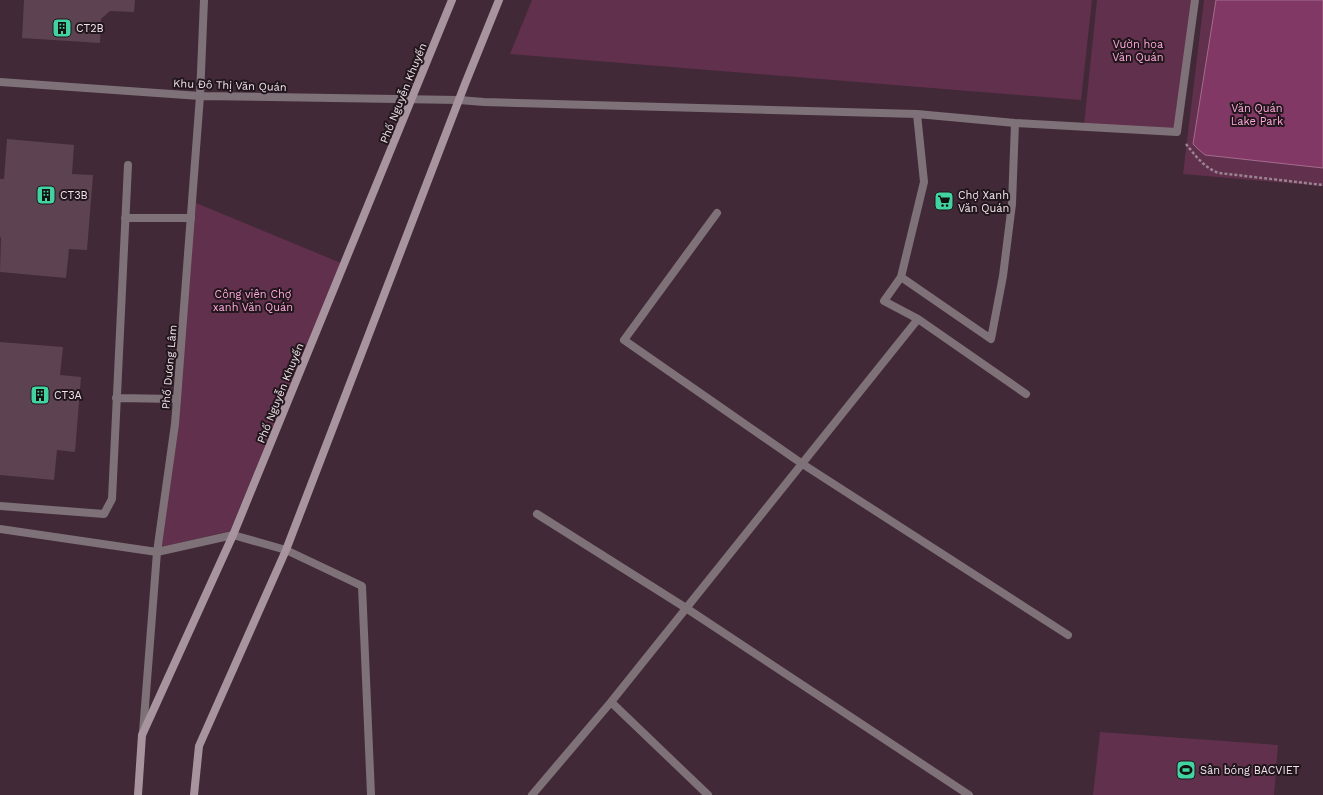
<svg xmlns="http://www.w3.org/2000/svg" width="1323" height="795" font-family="'Work Sans',sans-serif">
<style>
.green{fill:#61304d}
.water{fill:#813865;stroke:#a46c8e}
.building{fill:#5d4351}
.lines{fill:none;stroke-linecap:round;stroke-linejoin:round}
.path{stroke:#998590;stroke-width:2.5;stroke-dasharray:3 2;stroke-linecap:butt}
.lane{stroke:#7e7177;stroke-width:8}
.street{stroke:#7e7177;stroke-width:8}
.secondary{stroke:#a8949f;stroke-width:8}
.labels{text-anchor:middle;stroke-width:4;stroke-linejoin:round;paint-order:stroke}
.poi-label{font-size:11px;fill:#f4e4ec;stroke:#21161c;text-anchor:start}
.park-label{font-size:11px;fill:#ffa9da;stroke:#21161c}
.street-label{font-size:11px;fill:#f4e4ec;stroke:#21161c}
</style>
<rect width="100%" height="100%" fill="#412937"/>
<path class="green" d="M532,0H1092L1081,100L510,54Z
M1097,0H1192L1174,129L1084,125Z
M1204,0H1323V186L1183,174Z
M196,203L341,263L230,531L161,547Z
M1100,732L1278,745L1274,795H1093Z"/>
<path class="water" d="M1216,0H1323V168L1205,155L1198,149L1193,144Z"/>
<path class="building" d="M24,0H135L134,12L110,11L101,19L100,43L22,38Z
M7,139L74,145L72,174L93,175L87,250L69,249L66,278L0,272L1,238L0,237V179H4Z
M0,342L63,347L60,375L81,377L75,452L57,450L54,480L0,475Z"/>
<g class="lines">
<path class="path" d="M1186,144C1195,155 1204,168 1219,173L1323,185"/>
<path class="lane" d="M459,100L484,102L917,114L1015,123L1177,132L1195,0
M917,114L924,182L901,277L884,301L918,319
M717,213L624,340L801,463L1068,635
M125,218H191
M901,277L991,339L1003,276L1012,204L1015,123
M116,398L177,399
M0,506L104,514L112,499L128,165
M537,514L686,608L969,795
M286,550L362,586L371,795
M611,702L708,795
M532,795L611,702L918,319L1026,394"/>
<path class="street" d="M0,82L200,96L459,100
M0,529L157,552L233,535L286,550
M143,732L157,552L175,424L177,399L200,96L204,0"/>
<path class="secondary" d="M138,795L142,735L233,535L452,0
M194,795L199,746L286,550L465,84L499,0"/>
</g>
<defs>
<symbol id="building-square" viewBox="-11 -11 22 22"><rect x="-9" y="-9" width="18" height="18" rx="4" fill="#42d4a0" stroke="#21161c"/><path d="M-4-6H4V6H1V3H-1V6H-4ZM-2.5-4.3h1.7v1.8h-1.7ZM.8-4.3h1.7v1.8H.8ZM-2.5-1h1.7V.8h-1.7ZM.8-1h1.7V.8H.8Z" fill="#111"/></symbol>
<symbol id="supermarket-square" viewBox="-11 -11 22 22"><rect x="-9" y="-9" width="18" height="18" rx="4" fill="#42d4a0" stroke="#21161c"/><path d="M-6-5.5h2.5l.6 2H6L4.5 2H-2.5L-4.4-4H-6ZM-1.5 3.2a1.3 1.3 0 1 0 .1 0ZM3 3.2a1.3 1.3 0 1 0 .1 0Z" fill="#111"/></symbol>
<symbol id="stadium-square" viewBox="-11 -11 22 22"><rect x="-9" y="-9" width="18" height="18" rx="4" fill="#42d4a0" stroke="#21161c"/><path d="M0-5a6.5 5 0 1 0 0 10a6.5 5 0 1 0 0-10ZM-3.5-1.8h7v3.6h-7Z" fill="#111"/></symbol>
</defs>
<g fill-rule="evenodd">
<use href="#building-square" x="51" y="17" width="22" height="22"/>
<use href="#building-square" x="35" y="184" width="22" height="22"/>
<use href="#supermarket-square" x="933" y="190" width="22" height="22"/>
<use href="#building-square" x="29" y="384" width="22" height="22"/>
<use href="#stadium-square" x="1175" y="759" width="22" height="22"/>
</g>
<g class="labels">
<g class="poi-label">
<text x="76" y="32">CT2B</text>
<text x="60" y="199">CT3B</text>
<text x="958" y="199">Chợ Xanh<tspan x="958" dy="13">Văn Quán</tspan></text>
<text x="54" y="399">CT3A</text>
<text x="1200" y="774">Sân bóng BACVIET</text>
</g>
<g class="park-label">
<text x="1138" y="48">Vườn hoa<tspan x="1138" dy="13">Văn Quán</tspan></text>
<text x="1257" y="112">Văn Quán<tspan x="1257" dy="13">Lake Park</tspan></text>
<text x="253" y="298">Công viên Chợ<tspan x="253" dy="13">xanh Văn Quán</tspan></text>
</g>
<g class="street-label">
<text transform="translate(230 85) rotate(2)" y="4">Khu Đô Thị Văn Quán</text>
<text transform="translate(403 93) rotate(-68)" y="4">Phố Nguyễn Khuyến</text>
<text transform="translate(169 367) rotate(-85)" y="4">Phố Dương Lâm</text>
<text transform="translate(280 393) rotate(-68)" y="4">Phố Nguyễn Khuyến</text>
</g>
</g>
</svg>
